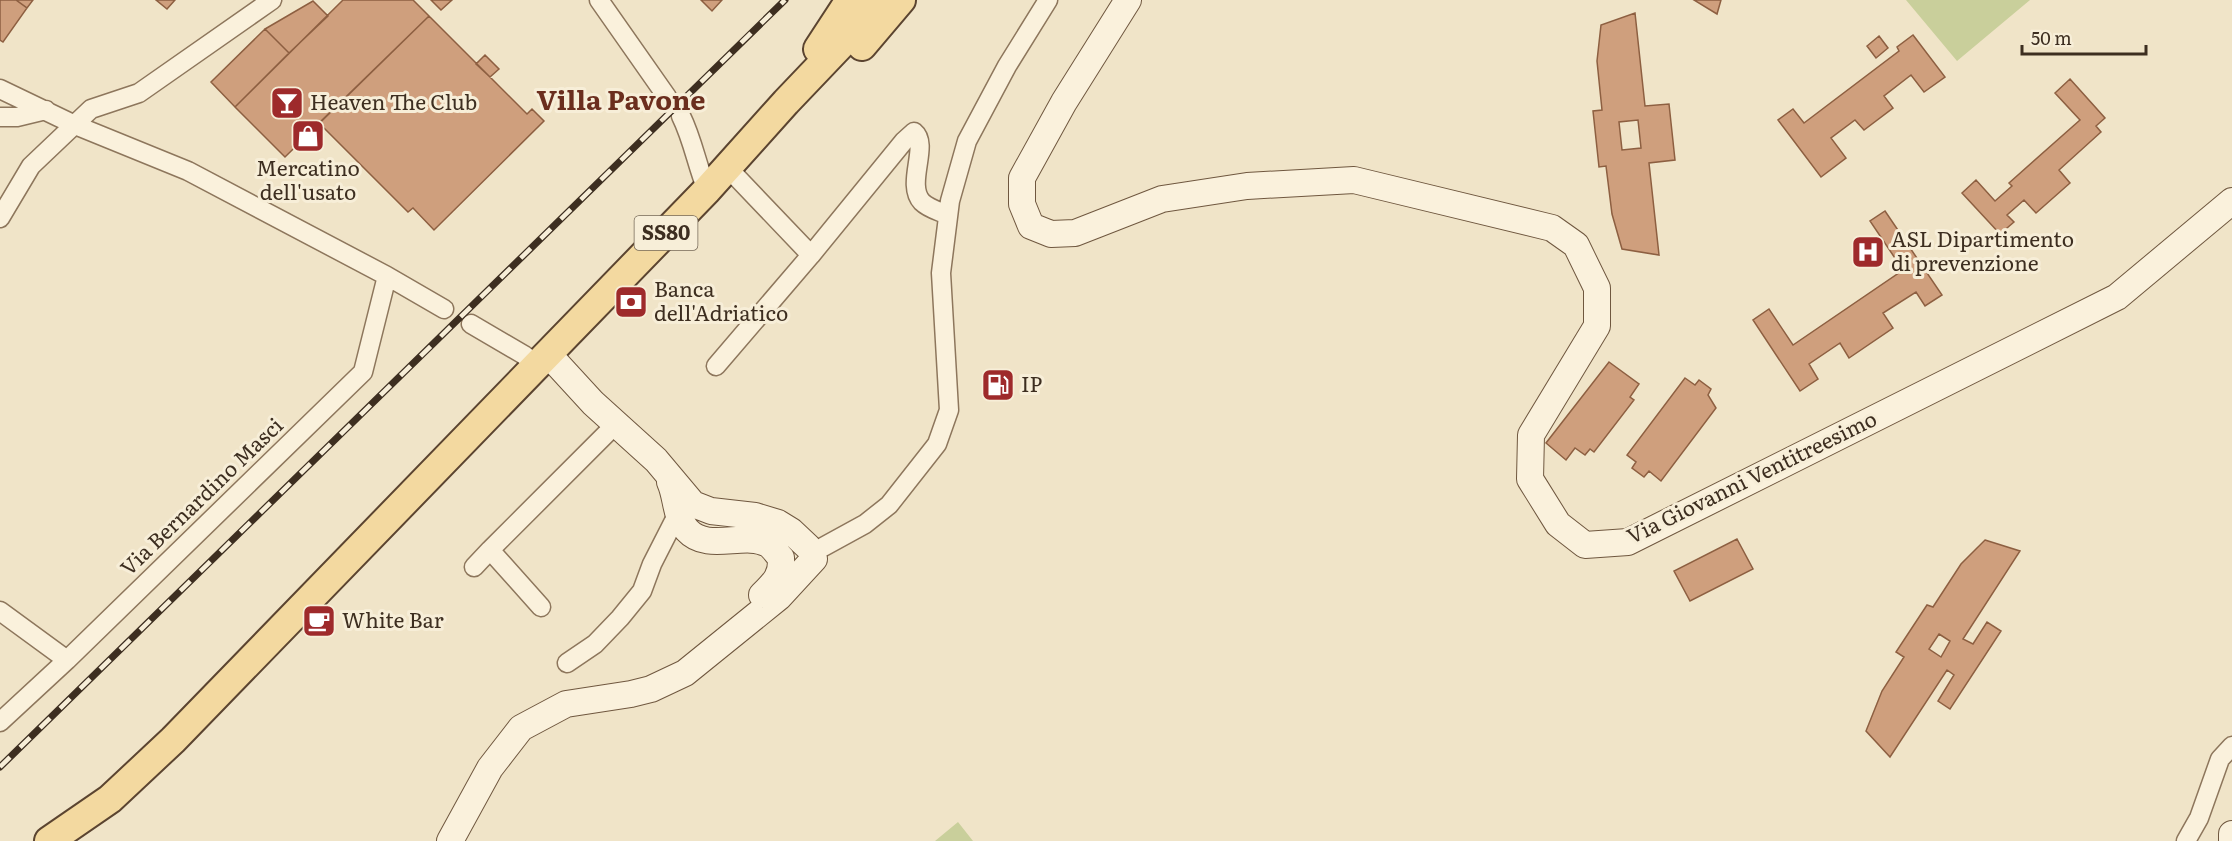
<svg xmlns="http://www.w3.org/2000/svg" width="2232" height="841" font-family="Literata,serif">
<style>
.green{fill:#c9cf9b}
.building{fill:#cf9f7d;stroke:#8d5f41;stroke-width:1.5;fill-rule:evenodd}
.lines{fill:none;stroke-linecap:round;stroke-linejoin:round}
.street-casing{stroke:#8d765c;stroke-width:21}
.secondary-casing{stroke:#6f573f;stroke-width:28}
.primary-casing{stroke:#5b4430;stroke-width:32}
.street{stroke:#faf1dc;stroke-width:18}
.secondary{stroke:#faf1dc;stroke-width:26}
.primary{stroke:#f3d9a0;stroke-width:28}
.rail-casing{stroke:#3d2e20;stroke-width:7}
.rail{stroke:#f7eed8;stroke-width:4.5;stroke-dasharray:14;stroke-linecap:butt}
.labels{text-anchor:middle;stroke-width:6;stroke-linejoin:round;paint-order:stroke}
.shield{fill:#f7eed8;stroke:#756857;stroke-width:1.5}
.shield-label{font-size:20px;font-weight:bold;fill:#3d2e20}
.poi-label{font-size:21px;fill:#3d2e20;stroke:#f7eed8;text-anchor:start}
.street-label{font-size:21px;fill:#3d2e20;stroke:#f7eed8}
.district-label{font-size:27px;font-weight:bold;fill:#6b2e1e;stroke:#f7eed8}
</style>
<rect width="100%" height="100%" fill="#f0e4c8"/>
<path class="green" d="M1906,0H2030L1957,61Z
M958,822L973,841H935Z"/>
<path class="building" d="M0,0H16L27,8L3,42L0,40Z
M16,0H33L27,8Z
M156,0H175L167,9Z
M343,0H413L429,16L285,157L235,107Z
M431,0H452L441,10Z
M701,0H722L712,11Z
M1694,0H1721L1717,14Z
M313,1L328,16L289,53L265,29Z
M1635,13L1645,106L1669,104L1675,160L1649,163L1659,255L1622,249L1612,214L1606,166L1599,167L1593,111L1602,110L1597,61L1601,25ZM1638,120L1641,148L1622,150L1619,122Z
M429,16L527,114L532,109L544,121L434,230L413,208L408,212L319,123Z
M265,29L289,53L235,107L211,82Z
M1913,35L1945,77L1924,92L1911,75L1884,96L1893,108L1864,130L1855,120L1831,138L1846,158L1821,177L1778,120L1793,109L1804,123L1899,51L1897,47Z
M1879,36L1888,48L1876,58L1867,46Z
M485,55L499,69L490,77L476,64Z
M2070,79L2105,118L2096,126L2101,132L2059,170L2070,183L2036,213L2024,200L2007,215L2014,222L2000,234L1962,193L1976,180L1995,201L2012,186L2009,183L2080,120L2055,93Z
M1885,211L1942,295L1925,306L1916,292L1883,313L1893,328L1849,358L1840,343L1809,364L1818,379L1800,391L1753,320L1769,309L1793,345L1903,270L1870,221Z
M1609,362L1639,384L1630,397L1634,400L1594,452L1590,449L1585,455L1575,448L1566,460L1546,443Z
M1685,378L1695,385L1699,380L1711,389L1708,395L1716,408L1661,481L1649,471L1644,477L1632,468L1636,462L1627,455Z
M1737,539L1753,569L1690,601L1674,571Z
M1985,540L2020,551L1963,639L1973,644L1987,622L2001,631L1950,709L1938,701L1954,675L1947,670L1890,757L1866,731L1882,691L1904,657L1896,652L1927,605L1933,607L1961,564ZM1939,634L1950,641L1941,657L1929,649Z"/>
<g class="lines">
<defs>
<path id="street" d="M599,0L667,97
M0,89L75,125L188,171L387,276L444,309
M681,116C693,140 697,166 707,190
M0,117H17L46,110
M727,167L811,255L904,141L914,132C930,145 905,184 922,202C929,209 939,211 948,215
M0,218L31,166L91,109L139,93L272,0
M471,324L524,355L537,365
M716,366L811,255
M823,547L865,524L889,505L937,444L949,410L941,273L950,201L967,141L1007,66L1048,0
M474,567L490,550
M541,607L490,550L616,424
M0,611L67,660
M567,663L595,644L620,618L642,591L652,564L678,513
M0,722L67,660L363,372L387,276
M2186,841L2199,818L2220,759L2232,746"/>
<path id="secondary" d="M1128,0L1064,102L1022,178V204L1031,226L1051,234L1075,233L1162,199L1247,186L1354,180L1552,228L1576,245L1597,288V326L1531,435L1530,479L1558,524L1585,545L1628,542L2117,297L2232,201
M548,354L593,403L656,460L693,504L711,511L755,516L778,523L791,531L808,547
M670,482C677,497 675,517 687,530C708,553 744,531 768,544C773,547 777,554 781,558C782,576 774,583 762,595
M450,841L490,768L521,728L566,704L631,694L651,689L685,673L779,597L814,559
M2232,841V834"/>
<path id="primary" d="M862,46L901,0
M818,49L850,0
M49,841L110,799L173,740L707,190L786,102L848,37L875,0"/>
</defs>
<use href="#street" class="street-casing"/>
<use href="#secondary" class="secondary-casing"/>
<use href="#primary" class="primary-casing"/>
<use href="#street" class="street"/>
<use href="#secondary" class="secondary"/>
<use href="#primary" class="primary"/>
<defs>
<path id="rail" d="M0,767L785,0"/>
</defs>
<use href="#rail" class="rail-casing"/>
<use href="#rail" class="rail"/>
</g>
<defs>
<symbol id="bar-square" viewBox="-11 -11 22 22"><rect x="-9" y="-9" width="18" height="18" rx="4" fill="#9e2a2b" stroke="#f7eed8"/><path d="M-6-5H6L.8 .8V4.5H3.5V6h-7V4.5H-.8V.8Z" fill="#fff"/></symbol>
<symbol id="shop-square" viewBox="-11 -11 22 22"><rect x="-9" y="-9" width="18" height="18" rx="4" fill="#9e2a2b" stroke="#f7eed8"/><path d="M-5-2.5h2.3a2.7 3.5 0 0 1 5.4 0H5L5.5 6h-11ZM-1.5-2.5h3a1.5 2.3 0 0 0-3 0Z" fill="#fff"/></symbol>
<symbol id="hospital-square" viewBox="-11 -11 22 22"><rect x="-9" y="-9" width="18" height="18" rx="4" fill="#9e2a2b" stroke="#f7eed8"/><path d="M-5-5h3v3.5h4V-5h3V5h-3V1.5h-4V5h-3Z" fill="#fff"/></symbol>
<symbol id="bank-square" viewBox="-11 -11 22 22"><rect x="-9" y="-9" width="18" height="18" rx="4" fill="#9e2a2b" stroke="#f7eed8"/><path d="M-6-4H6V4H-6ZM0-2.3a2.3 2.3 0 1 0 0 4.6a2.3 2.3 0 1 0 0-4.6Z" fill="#fff"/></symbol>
<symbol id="fuel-square" viewBox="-11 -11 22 22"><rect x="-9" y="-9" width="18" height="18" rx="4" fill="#9e2a2b" stroke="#f7eed8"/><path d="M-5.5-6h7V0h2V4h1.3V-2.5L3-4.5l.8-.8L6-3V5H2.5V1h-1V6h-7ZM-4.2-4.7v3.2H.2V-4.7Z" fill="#fff"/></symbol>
<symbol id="cafe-square" viewBox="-11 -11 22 22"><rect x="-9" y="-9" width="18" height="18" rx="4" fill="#9e2a2b" stroke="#f7eed8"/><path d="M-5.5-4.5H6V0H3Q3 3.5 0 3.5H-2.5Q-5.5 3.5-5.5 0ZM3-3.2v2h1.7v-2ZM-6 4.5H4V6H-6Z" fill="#fff"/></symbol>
</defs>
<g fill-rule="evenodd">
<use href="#bar-square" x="268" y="84" width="38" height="38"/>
<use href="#shop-square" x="289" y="117" width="38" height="38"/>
<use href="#hospital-square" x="1849" y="233" width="38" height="38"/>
<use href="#bank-square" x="612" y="283" width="38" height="38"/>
<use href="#fuel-square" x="979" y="366" width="38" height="38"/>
<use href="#cafe-square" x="300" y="602" width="38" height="38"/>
</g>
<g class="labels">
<rect class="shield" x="634.5" y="216" width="63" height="34" rx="4.5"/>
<g class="shield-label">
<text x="666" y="240">SS80</text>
</g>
<g class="poi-label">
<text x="310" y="110">Heaven The Club</text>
<text x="308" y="176" text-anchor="middle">Mercatino<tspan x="308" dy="24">dell'usato</tspan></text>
<text x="1891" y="247">ASL Dipartimento<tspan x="1891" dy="24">di prevenzione</tspan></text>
<text x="654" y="297">Banca<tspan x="654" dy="24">dell'Adriatico</tspan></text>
<text x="1021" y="392">IP</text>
<text x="342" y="628">White Bar</text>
</g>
<g class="street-label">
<text transform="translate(1752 478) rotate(-26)" y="7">Via Giovanni Ventitreesimo</text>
<text transform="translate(202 497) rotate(-44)" y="7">Via Bernardino Masci</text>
</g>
<g class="district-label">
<text x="621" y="110">Villa Pavone</text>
</g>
</g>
<path d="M2022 45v9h124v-9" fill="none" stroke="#3d2e20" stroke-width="3"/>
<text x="2031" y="45" font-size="18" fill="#3d2e20" stroke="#f7eed8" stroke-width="4.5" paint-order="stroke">50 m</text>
</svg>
